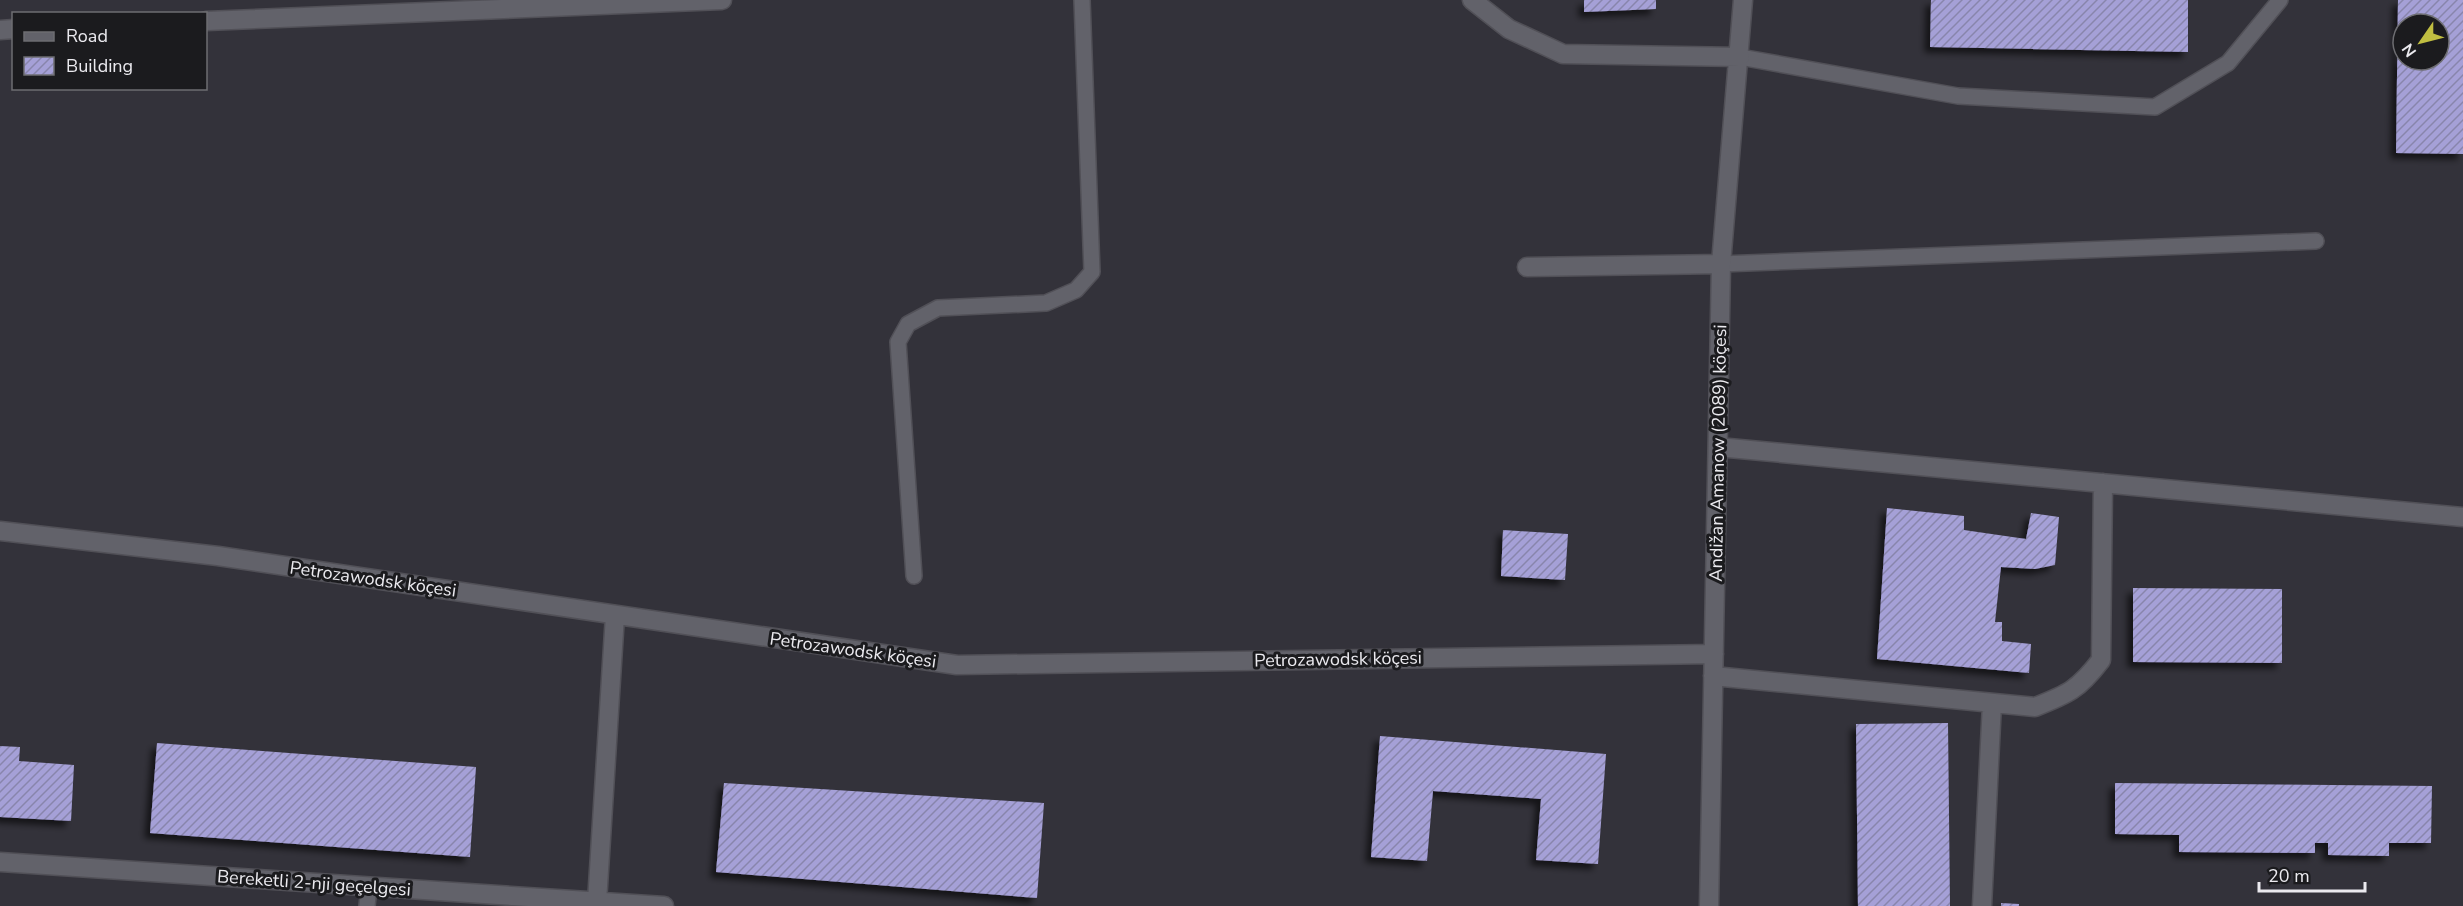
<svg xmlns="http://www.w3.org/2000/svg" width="2463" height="906" font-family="'Nunito Sans',sans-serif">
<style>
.building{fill:url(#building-hatch);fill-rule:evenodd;filter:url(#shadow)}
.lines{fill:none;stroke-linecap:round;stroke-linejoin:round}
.lane-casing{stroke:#515057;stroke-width:18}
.street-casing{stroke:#515057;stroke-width:21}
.lane{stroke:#62626a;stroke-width:15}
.street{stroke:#62626a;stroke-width:18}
.labels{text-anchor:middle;stroke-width:6;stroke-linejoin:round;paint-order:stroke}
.street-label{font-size:18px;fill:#ebeaef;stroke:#1b1b1e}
</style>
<defs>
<pattern id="building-hatch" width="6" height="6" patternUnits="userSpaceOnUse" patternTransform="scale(1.5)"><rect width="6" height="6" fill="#a5a0d7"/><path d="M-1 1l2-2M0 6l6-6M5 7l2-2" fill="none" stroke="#8885ac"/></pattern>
<filter id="shadow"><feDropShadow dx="-5.5" dy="5.5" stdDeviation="3" flood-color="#0009"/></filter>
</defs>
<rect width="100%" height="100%" fill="#33323a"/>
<path class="building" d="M1584,0H1656V9L1584,12Z
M1931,0H2188V52L1930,47Z
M2398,0H2463V154L2396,153ZM2403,24H2439V60H2403Z
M1887,508L1964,516V530L2026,539L2031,513L2059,517L2055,565L2035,569L2001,567L1995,622H2002V641L2031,644L2029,673L1877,659Z
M1503,530L1568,534L1565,580L1501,576Z
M2133,588L2282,589V663L2133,662Z
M1948,723L1950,906H1858L1856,724Z
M1380,736L1606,754L1598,864L1536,860L1541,799L1433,791L1427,861L1371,857Z
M157,743L476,767L470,857L150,833Z
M0,746L20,747L19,761L74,765L71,821L0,817Z
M724,783L1044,803L1037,898L716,872Z
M2115,783L2432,786L2431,843H2389V856L2328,855V843H2315V853L2179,852V835L2115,834Z
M2001,903L2019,904V906H2001Z"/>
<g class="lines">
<defs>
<path id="lane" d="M1740,57L1958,96L2155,107L2228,63L2280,0
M1721,264L2316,241
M914,576L898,342L908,324L938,308L1046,303L1076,290L1092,272L1082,0
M367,906L369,887"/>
<path id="street" d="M1472,0L1509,29L1563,54L1740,57
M206,21L722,0
M0,30L14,29
M1527,267L1721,264
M1718,447L2463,517
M0,531L218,556L957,665L1714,654
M1713,676L2035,707C2068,694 2078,690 2101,660L2103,483
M0,862L664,906
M597,902L615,615
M1709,906L1721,264L1743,0
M1982,906L1992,703"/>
</defs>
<use href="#lane" class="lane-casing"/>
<use href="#street" class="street-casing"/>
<use href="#lane" class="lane"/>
<use href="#street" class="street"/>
</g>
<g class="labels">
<g class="street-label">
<text transform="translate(1718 453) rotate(-89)" y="6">Andižan Amanow (2089) köçesi</text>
<text transform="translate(373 579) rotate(8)" y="6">Petrozawodsk köçesi</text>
<text transform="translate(853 650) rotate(8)" y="6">Petrozawodsk köçesi</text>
<text transform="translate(1338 659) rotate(-1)" y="6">Petrozawodsk köçesi</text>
<text transform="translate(314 883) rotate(4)" y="6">Bereketli 2-nji geçelgesi</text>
</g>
</g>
<rect x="12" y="12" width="195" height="78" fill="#1b1b1e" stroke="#6e6e72" stroke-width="1.5"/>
<rect x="24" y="32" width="30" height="9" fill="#62626a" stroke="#6e6e72" stroke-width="1.5"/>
<text x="66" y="42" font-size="18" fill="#ebeaef">Road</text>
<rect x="24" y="57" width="30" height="18" fill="url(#building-hatch)" stroke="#6e6e72" stroke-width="1.5"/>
<text x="66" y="72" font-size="18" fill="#ebeaef">Building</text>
<g transform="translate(2421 42) rotate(235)"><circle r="28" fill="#1b1b1e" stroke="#6e6e72" stroke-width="1.5"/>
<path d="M0-4.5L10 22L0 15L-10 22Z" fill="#c0be41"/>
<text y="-9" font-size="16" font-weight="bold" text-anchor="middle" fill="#ebeaef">N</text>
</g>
<path d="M2259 882v9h106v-9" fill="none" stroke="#ebeaef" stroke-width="3"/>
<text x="2268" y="882" font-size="18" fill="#ebeaef" stroke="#1b1b1e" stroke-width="4.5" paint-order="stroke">20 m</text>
</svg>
